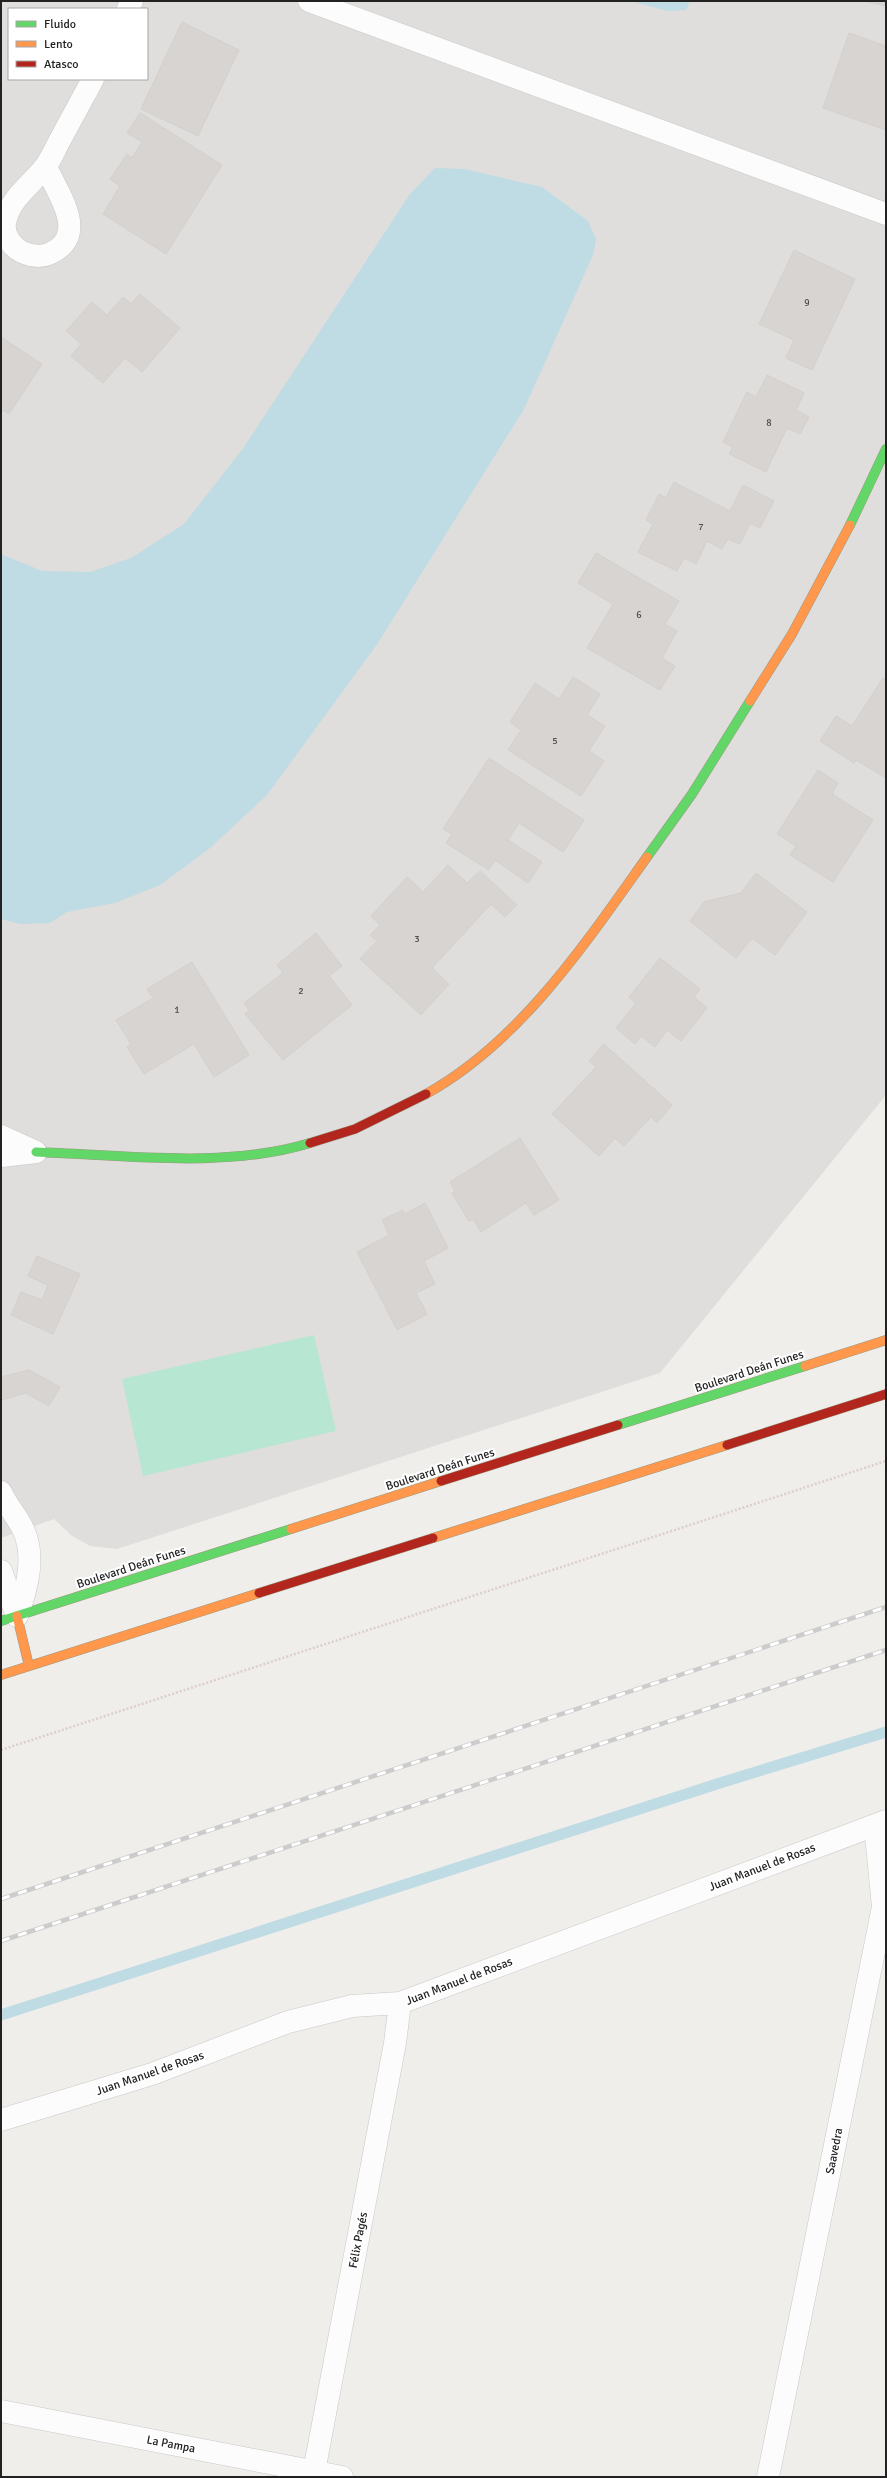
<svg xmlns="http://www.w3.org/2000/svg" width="887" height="2478" font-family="Signika,sans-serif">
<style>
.residential{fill:#dfdedc;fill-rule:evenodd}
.pitch{fill:#b7e6d2}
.water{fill:#bfdbe3}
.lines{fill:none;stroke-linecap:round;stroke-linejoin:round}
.stream{stroke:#bfdbe3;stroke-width:11}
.building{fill:#d7d4d2;stroke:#d3d0cc}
.street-casing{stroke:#c9c8c7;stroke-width:23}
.fast-casing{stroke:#999a82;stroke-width:10}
.slow-casing{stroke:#999a82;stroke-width:10}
.jam-casing{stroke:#999a82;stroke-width:10}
.path{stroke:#dccecd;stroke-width:2.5;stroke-dasharray:2 2;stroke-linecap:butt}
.street{stroke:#fdfcfc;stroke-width:22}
.fast{stroke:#63d668;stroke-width:9}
.slow{stroke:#ff974d;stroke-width:9}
.jam{stroke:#b3261e;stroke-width:9}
.rail-casing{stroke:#ccc;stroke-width:4.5}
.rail{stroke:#fff;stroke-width:3;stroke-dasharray:9;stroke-linecap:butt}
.labels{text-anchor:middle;stroke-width:4;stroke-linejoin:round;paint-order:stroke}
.number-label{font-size:10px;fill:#4f4e4e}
.street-label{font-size:12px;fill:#222;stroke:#fff}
</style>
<rect width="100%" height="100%" fill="#f0eeeb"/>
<path class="residential" d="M1,1H886V1095L660,1373L117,1549L90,1546L72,1536L54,1519L1,1538ZM9,9H147V79H9Z"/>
<path class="pitch" d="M314,1335L336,1431L143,1476L122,1379Z"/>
<path class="water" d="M631,1H690L686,10L667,11Z
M435,168L464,169L542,187L588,221L596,239L593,255L524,409L378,643L267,795L210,848L160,885L115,903L67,912L50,923L20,924L1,919V554L42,571L90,572L131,558L184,524L244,447L410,194Z"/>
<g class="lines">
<path class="stream" d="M1,2015L720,1783L886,1732"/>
</g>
<path class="building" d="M865,1H886V6Z
M182,22L239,50L198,136L141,109Z
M849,33L886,46V130L823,108Z
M140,113L222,165L166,254L103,214L120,186L110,179L127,154L132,158L142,142L127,133Z
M794,250L855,279L812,370L786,358L794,340L759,324Z
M140,294L180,328L142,372L125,358L103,383L71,356L81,344L66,331L92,302L107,315L123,297L131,304Z
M1,337L42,364L9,414L1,409Z
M767,375L804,393L796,410L809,417L800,434L787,428L766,472L729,454L733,447L723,442L747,392L756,397Z
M674,482L730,511L743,485L774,501L760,528L750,523L740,544L728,539L722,549L707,541L696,564L684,558L677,571L638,552L653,524L646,520L659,494L666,498Z
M596,553L679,601L665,624L677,631L662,658L675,666L660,690L587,648L613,604L578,583Z
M573,677L600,694L587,715L605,726L589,751L604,761L581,796L508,750L521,730L510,722L535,683L559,699Z
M883,678L886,680V778L856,760L854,763L820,741L836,716L852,726Z
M489,758L584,820L563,852L519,823L508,840L542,862L528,883L495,860L489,870L446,843L452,834L443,829Z
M818,770L838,783L832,794L873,820L833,882L790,855L796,846L777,834Z
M448,865L467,883L480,871L517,905L505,917L491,904L432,968L449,984L421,1015L360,959L377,941L370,935L380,925L371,916L407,877L423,892Z
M756,873L807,912L775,955L752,938L736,958L690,921L704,902L741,893Z
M316,933L342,966L329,976L352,1005L283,1060L245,1014L249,1010L244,1003L283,973L277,965Z
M660,958L700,989L694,997L707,1008L681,1041L667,1030L655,1047L641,1036L635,1044L616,1028L636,1003L629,997Z
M192,962L249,1055L214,1077L194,1044L144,1074L127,1047L131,1044L116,1020L153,998L147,989Z
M604,1044L672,1105L657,1123L651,1117L624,1146L615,1138L599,1156L552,1114L596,1067L589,1061Z
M520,1138L559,1200L534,1215L526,1203L481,1232L473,1219L469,1221L452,1193L455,1191L450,1182Z
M425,1203L448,1248L424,1261L435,1284L416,1293L427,1314L397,1330L357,1252L389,1235L382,1220L403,1210L405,1214Z
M37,1256L80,1274L53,1334L11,1315L21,1292L42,1300L48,1285L28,1276Z
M29,1370L60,1387L49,1406L26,1393L1,1400V1377Z"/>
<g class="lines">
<defs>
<path id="street" d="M309,1L886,214
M128,9L132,1
M46,167C58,194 89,234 51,253C41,258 31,256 22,252C12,247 3,235 5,223C9,199 31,185 45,167C51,159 55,149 60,140C71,120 82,99 93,79
M1,1136L36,1152L1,1156
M1,1492C6,1505 17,1516 23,1529C36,1556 27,1589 17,1616
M1,1571L17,1616
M1,2120L152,2074L288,2022L352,2006L400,2003L886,1821
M1,2411L342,2477
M313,2477L395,2043L400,2003
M768,2477L883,1907L875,1825"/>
<path id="fast" d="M850,525L886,449
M647,857L692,794L750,701
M36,1152C124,1155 225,1169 310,1143
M618,1425L805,1366
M1,1621L291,1529"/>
<path id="slow" d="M750,701L792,634L850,525
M426,1094C521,1041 585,944 647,857
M805,1366L886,1340
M291,1529L441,1481
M433,1538L727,1445
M17,1616L29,1666
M1,1675L259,1593"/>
<path id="jam" d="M310,1143L355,1129L426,1094
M727,1445L886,1394
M441,1481L618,1425
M259,1593L433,1538"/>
</defs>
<use href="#street" class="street-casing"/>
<use href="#fast" class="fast-casing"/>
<use href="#slow" class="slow-casing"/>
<use href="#jam" class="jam-casing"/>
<path class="path" d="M1,1750L886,1461"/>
<use href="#street" class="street"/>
<use href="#fast" class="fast"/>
<use href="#slow" class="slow"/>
<use href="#jam" class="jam"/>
<defs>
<path id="rail" d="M1,1899L886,1607
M1,1941L886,1650"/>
</defs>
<use href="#rail" class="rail-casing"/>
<use href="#rail" class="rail"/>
</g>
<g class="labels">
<g class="number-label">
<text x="807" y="306">9</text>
<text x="769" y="426">8</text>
<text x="701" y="530">7</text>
<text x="639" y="618">6</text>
<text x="555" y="744">5</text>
<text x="417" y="942">3</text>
<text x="301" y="994">2</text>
<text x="177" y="1013">1</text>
</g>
<g class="street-label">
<text transform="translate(749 1371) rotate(-18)" y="4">Boulevard Deán Funes</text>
<text transform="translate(440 1469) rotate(-18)" y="4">Boulevard Deán Funes</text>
<text transform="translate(131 1567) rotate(-18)" y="4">Boulevard Deán Funes</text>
<text transform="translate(762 1867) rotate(-21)" y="4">Juan Manuel de Rosas</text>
<text transform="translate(459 1981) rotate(-21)" y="4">Juan Manuel de Rosas</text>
<text transform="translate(150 2073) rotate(-19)" y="4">Juan Manuel de Rosas</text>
<text transform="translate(834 2151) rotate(-79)" y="4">Saavedra</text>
<text transform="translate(358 2240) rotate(-79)" y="4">Félix Pagés</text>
<text transform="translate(171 2444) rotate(11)" y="4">La Pampa</text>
</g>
</g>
<rect width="887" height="2478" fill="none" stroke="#222222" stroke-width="4"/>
<rect x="8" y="8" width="140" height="72" fill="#ffffff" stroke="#a7a7a7"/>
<rect x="16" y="21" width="20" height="6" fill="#63d668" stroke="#a7a7a7"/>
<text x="44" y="28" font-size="12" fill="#222222">Fluido</text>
<rect x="16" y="41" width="20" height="6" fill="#ff974d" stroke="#a7a7a7"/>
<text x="44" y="48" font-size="12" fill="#222222">Lento</text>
<rect x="16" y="61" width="20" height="6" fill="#b3261e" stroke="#a7a7a7"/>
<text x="44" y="68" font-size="12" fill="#222222">Atasco</text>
</svg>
